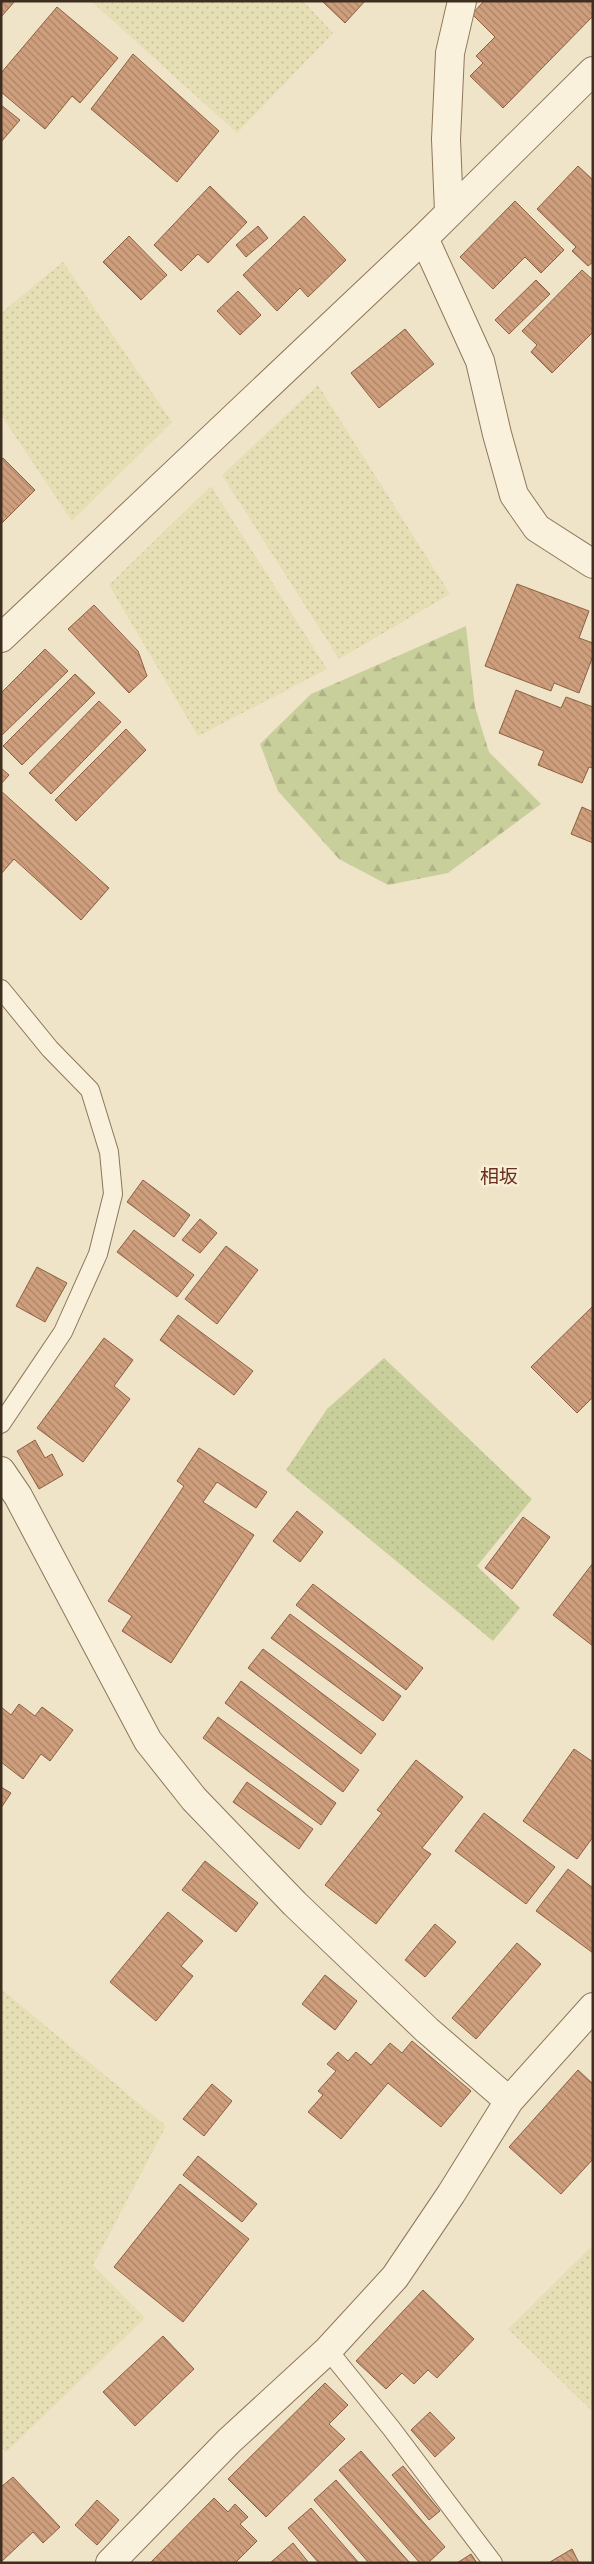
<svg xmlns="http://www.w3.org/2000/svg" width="594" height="2564" font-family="Merriweather,'Noto Sans JP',serif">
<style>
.farmland{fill:url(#farmland-dots)}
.forest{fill:url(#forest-firs)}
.garden{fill:url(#garden-dots)}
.building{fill:url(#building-back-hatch);stroke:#8d5f41}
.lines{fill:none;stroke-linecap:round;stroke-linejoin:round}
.service-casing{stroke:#8d765c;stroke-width:20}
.minor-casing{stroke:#8d765c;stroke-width:30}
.tertiary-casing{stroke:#8d765c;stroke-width:30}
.service{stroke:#faf1dc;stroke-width:18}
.minor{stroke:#faf1dc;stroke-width:28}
.tertiary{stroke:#faf1dc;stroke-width:28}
.labels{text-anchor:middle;stroke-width:5;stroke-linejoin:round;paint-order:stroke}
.quarter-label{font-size:19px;fill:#6b2e1e;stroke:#f7eed8}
</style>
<defs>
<pattern id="farmland-dots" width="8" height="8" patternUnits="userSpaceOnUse" patternTransform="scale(1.25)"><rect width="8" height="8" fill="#e6deb5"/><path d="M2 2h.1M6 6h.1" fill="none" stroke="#c6bf9b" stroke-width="1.8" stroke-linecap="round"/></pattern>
<pattern id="forest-firs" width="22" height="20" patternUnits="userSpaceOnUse" patternTransform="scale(1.25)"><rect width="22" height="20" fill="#c9cf9b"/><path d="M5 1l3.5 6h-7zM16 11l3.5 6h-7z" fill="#aeb285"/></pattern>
<pattern id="garden-dots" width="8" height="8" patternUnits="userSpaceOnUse" patternTransform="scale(1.25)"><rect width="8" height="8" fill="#c9cf9b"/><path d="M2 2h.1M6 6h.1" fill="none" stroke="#aeb285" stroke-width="1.8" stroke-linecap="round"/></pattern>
<pattern id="building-back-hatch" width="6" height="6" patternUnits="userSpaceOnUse" patternTransform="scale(1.25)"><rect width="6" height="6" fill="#cf9f7d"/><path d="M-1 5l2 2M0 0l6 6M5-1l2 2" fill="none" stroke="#a98266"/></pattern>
</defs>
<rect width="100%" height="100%" fill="#f0e4c8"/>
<path class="farmland" d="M91,1H303L333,33L237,133Z
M63,262L172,422L72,521L1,415V313Z
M318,385L450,594L339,659L222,475Z
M211,486L327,669L198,736L109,585Z
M1,1989L166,2126L93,2265L145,2318L6,2452L1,2448Z
M593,2245V2412L508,2329Z"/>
<path class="forest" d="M466,626L475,707L489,752L541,804L448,873L388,885L339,859L278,791L260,744L311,694Z"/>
<path class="garden" d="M384,1358L532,1499L477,1566L520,1608L493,1641L286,1470L327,1409Z"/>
<path class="building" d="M1,1H15L1,17Z
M322,1H365L345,23Z
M484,1H593V16L503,108L470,76L483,63L476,56L495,37L472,14Z
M57,7L118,58L80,103L72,96L45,129L1,92V73Z
M133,54L219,131L177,182L91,109Z
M1,105L20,120L1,142Z
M578,166L593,180V262L588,266L572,251L576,247L537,209Z
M210,186L247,222L208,263L198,254L181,271L154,245Z
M515,201L564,250L541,273L525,257L493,289L460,257Z
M304,216L346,260L308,297L300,288L277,311L243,275Z
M258,226L268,238L246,257L236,245Z
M129,236L167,275L141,300L103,262Z
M582,270L593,280V332L552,373L531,352L537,345L522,331Z
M536,280L550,294L509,334L495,320Z
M238,291L261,315L240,335L217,311Z
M405,329L434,364L379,408L351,373Z
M3,458L35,490L1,524V460Z
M517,584L589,611L579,638L593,643V656L579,693L554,683L551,691L485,666Z
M94,605L138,651L147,676L129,693L68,629Z
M45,649L68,671L1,736V693Z
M75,674L95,693L22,765L3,746Z
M516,690L561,708L566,697L593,707V768L589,767L582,783L538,765L544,751L499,733Z
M99,701L121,722L51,794L29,773Z
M126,729L146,750L76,821L55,800Z
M1,768L9,775L1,784Z
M1,791L109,888L81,920L14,859L1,874Z
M582,807L593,812V843L571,834Z
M143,1180L190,1215L174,1237L127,1202Z
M200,1219L217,1233L200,1253L182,1240Z
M134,1230L194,1275L177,1297L117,1252Z
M226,1246L258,1270L217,1324L185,1299Z
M37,1267L67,1283L45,1322L16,1306Z
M593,1306V1397L577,1413L531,1367Z
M178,1315L253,1371L234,1395L160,1340Z
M104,1338L133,1360L114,1386L130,1399L83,1462L37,1428Z
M35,1440L45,1458L52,1454L63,1475L39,1489L17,1451Z
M199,1448L267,1492L256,1508L217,1482L203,1502L254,1535L171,1663L122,1631L132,1616L108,1601L184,1486L177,1481Z
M297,1511L323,1532L300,1562L273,1541Z
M523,1517L550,1537L512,1589L485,1568Z
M593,1563V1646L553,1615Z
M313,1584L423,1668L406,1690L296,1605Z
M290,1614L401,1696L383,1721L271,1638Z
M263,1649L376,1734L361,1754L248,1668Z
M241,1681L359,1770L343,1792L225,1703Z
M19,1704L35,1716L42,1707L73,1730L50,1761L41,1754L23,1779L1,1762V1707L11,1715Z
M218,1717L336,1803L321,1825L203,1738Z
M574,1749L593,1762V1837L577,1859L523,1821Z
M416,1760L463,1797L422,1848L431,1854L376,1924L325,1885L382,1813L377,1810Z
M247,1782L313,1829L299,1849L233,1802Z
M1,1787L11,1793L1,1808Z
M484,1813L555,1867L526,1904L455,1851Z
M205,1861L258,1903L236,1932L182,1890Z
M568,1869L593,1888V1953L536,1911Z
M168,1912L203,1941L181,1966L193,1976L156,2021L110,1982Z
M435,1924L456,1942L425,1977L405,1960Z
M517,1943L541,1964L476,2039L452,2018Z
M325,1975L357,2001L335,2030L302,2004Z
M412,2041L471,2091L441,2127L388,2083L341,2139L308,2112L323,2095L318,2091L336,2071L327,2064L338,2052L348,2061L356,2052L371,2065L390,2043L402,2053Z
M578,2070L593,2084V2159L561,2194L509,2147Z
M212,2084L232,2101L204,2136L183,2119Z
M198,2156L257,2204L242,2222L183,2175Z
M180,2184L249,2239L183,2322L114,2267Z
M423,2290L474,2339L437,2378L428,2370L414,2384L402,2373L386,2389L356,2361Z
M163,2336L194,2369L135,2426L103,2392Z
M325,2383L348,2405L329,2424L345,2439L266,2517L228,2479Z
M430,2412L455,2438L435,2457L411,2430Z
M361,2451L445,2547L428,2563H420L339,2470Z
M403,2466L440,2511L429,2520L392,2475Z
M13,2477L60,2527L43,2543L33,2532L1,2562V2487Z
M336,2480L410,2563H369L314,2500Z
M214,2498L228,2512L235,2504L248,2517L240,2524L257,2541L235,2563H150Z
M97,2500L119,2520L97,2545L75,2525Z
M311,2508L359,2563H319L288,2528Z
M293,2543L309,2563H270Z
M572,2549L579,2563H550V2562Z
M471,2554L477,2563H457Z"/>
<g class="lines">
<defs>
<path id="service" d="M1,989L50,1049L90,1090L109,1152L113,1194L98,1254L63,1332L1,1424
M328,2350L391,2428L493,2563"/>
<path id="minor" d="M449,212L446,139L450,53L462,1
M424,238L480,361L497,434L514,495L537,528L593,564
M1,1471L18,1496L148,1741L194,1799L295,1904L427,2030L509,2101
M110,2563L229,2441L328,2350L395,2277L451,2194L509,2101L593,2007"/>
<path id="tertiary" d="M1,638L424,238L593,71"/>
</defs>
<use href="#service" class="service-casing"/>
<use href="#minor" class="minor-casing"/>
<use href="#tertiary" class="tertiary-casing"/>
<use href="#service" class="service"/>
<use href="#minor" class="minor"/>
<use href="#tertiary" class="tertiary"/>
</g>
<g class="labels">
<g class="quarter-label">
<text x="499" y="1183">相坂</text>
</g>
</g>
<rect width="594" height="2564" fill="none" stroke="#3d2e20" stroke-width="5"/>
</svg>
